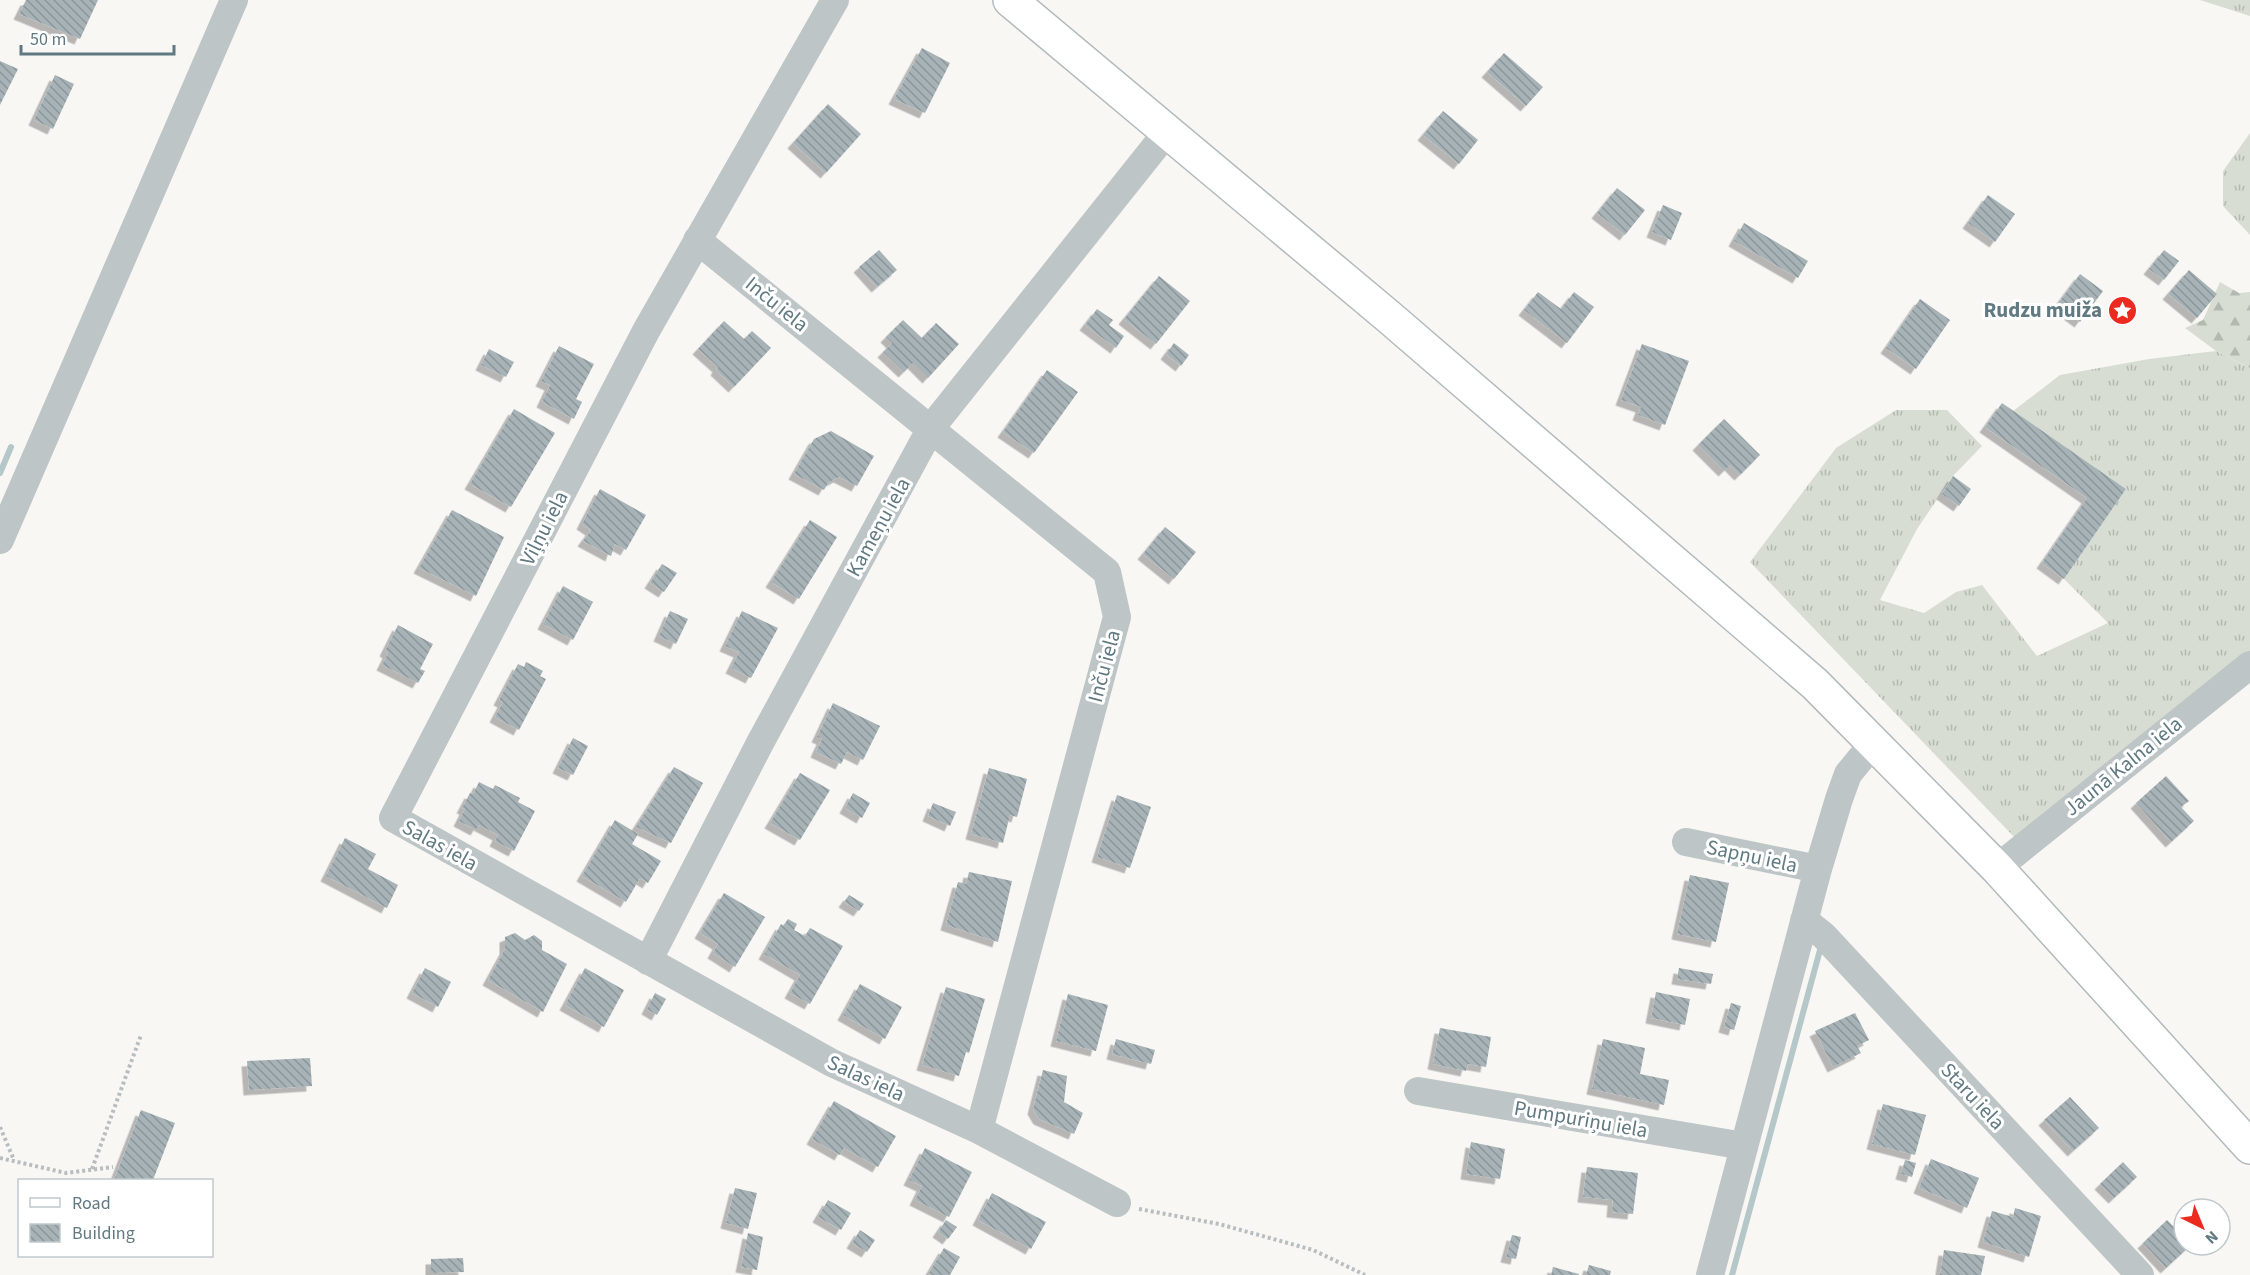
<svg xmlns="http://www.w3.org/2000/svg" width="2250" height="1275" font-family="'Source Sans 3',sans-serif">
<style>
.grass{fill:url(#grass-tufts)}
.forest{fill:url(#forest-firs)}
.lines{fill:none;stroke-linecap:round;stroke-linejoin:round}
.stream{stroke:#b5c7c8;stroke-width:6}
.building{fill:url(#building-back-hatch);filter:url(#shadow)}
.major-casing{stroke:#b3babd;stroke-width:36}
.path{stroke:#b8bdbf;stroke-width:4;stroke-dasharray:3 3;stroke-linecap:butt}
.minor{stroke:#bec5c7;stroke-width:28}
.major{stroke:#fff;stroke-width:33}
.labels{text-anchor:middle;stroke-width:6;stroke-linejoin:round;paint-order:stroke}
.street-label{font-size:21px;fill:#617981;stroke:#fff}
.poi-label{font-size:21px;font-weight:bold;fill:#617981;stroke:#fff;text-anchor:end}
</style>
<defs>
<pattern id="grass-tufts" width="24" height="20" patternUnits="userSpaceOnUse" patternTransform="scale(1.5)"><rect width="24" height="20" fill="#d8ddd3"/><path d="M3 7l-1-3M5 7V3M7 7l1-3M15 17l-1-3M17 17v-4M19 17l1-3" fill="none" stroke="#b3b8b1"/></pattern>
<pattern id="forest-firs" width="22" height="20" patternUnits="userSpaceOnUse" patternTransform="scale(1.5)"><rect width="22" height="20" fill="#d8ddd3"/><path d="M5 1l3.5 6h-7zM16 11l3.5 6h-7z" fill="#b3b8b1"/></pattern>
<pattern id="building-back-hatch" width="6" height="6" patternUnits="userSpaceOnUse" patternTransform="scale(1.5)"><rect width="6" height="6" fill="#a7b3b7"/><path d="M-1 5l2 2M0 0l6 6M5-1l2 2" fill="none" stroke="#8b969a"/></pattern>
<filter id="shadow"><feDropShadow dx="-5.5" dy="5.5" stdDeviation="0" flood-color="#0004"/></filter>
</defs>
<rect width="100%" height="100%" fill="#f8f7f4"/>
<path class="grass" d="M2200,0H2250V16Z
M2250,133V235L2223,206V171Z
M2216,351L2250,368V654L2017,840L1750,562L1836,448L1896,410H1947L1982,446L1953,476L1917,529L1880,600L1924,613L1956,592L1982,585L2037,656L2108,623L2064,579L2126,489L2013,411L2060,375L2149,359Z"/>
<path class="forest" d="M2220,282L2239,293L2250,292V368L2216,351L2185,328L2203,320Z"/>
<g class="lines">
<path class="stream" d="M0,473L11,447
M1732,1275L1820,950"/>
</g>
<path class="building" d="M26,0H98L80,39L19,14Z
M922,48L950,63L925,113L894,99Z
M1504,53L1543,87L1526,106L1487,72Z
M0,61L18,69L0,105Z
M55,75L74,84L53,129L34,120Z
M828,104L861,134L826,173L793,143Z
M1443,111L1478,140L1459,164L1423,135Z
M1617,188L1645,210L1625,235L1597,213Z
M1988,195L2015,214L1995,242L1968,223Z
M1663,205L1682,213L1671,240L1652,232Z
M1744,223L1808,261L1798,278L1734,241Z
M879,250L897,270L877,287L859,267Z
M2164,250L2179,261L2164,280L2149,269Z
M2189,270L2217,294L2197,318L2168,294Z
M2080,274L2103,291L2080,322L2057,305Z
M1159,276L1190,301L1156,344L1124,319Z
M1538,292L1561,309L1574,292L1594,307L1567,343L1524,310Z
M1920,299L1950,320L1916,369L1886,348Z
M1097,309L1113,320L1109,325L1124,336L1116,348L1085,325Z
M903,320L922,338L936,323L959,344L928,378L913,363L904,372L883,352L892,343L886,337Z
M724,321L744,339L752,331L771,348L734,387L716,370L718,367L698,349Z
M1174,343L1189,355L1181,366L1166,354Z
M1642,344L1689,361L1665,425L1638,415L1641,407L1621,400Z
M559,346L594,364L576,399L582,402L574,419L542,402L550,385L541,381Z
M489,349L514,362L506,377L481,365Z
M1047,370L1078,392L1034,453L1003,432Z
M2002,403L2126,489L2064,579L2042,563L2087,498L1985,427Z
M514,409L555,433L511,507L470,484Z
M1724,419L1760,455L1740,475L1730,465L1724,471L1698,445Z
M831,431L874,456L857,486L839,477L828,483L824,490L794,474L814,439Z
M1953,476L1971,489L1959,506L1942,494Z
M600,489L646,515L626,550L615,544L611,556L583,541L591,530L582,524Z
M452,510L504,537L476,596L419,568Z
M810,520L837,537L799,599L771,582Z
M1165,527L1196,552L1174,579L1143,554Z
M662,564L677,573L664,592L650,583Z
M563,586L593,602L573,640L543,624Z
M670,611L688,619L676,644L659,636Z
M742,611L778,628L751,678L731,668L739,652L725,646Z
M398,625L433,644L420,669L425,671L418,683L382,665L388,653L385,651Z
M526,662L543,671L540,676L546,679L519,730L495,717L503,702L499,700L518,664L524,667Z
M833,703L880,726L863,760L847,752L841,764L816,752L822,739L817,737Z
M573,738L588,746L573,775L558,768Z
M674,767L703,783L671,843L636,827Z
M989,768L1027,779L1017,817L1010,815L1003,843L971,834Z
M800,773L830,790L800,840L770,823Z
M2166,776L2189,801L2181,807L2194,821L2171,842L2136,803Z
M479,782L493,789L495,785L520,798L518,802L535,811L514,851L495,841L498,835L479,825L476,830L459,821L465,809L462,808L470,793L473,794Z
M853,793L870,803L862,818L845,808Z
M1117,795L1151,807L1130,868L1097,857Z
M933,803L956,812L950,826L928,816Z
M615,820L638,834L632,844L661,861L648,883L640,878L626,902L582,876Z
M345,838L376,854L368,869L398,885L387,908L326,876Z
M969,872L1012,881L998,942L946,925L958,882L966,884Z
M1690,875L1729,883L1716,942L1677,934Z
M724,893L765,917L735,967L713,953L718,944L700,933Z
M849,895L864,904L859,911L844,902Z
M788,919L797,924L794,930L805,936L810,928L843,946L810,1004L790,993L800,975L764,954L781,924L783,926Z
M515,933L525,940L534,935L542,941V950L567,964L543,1012L488,980L505,949V937Z
M425,968L451,982L438,1007L412,993Z
M585,968L624,990L604,1027L565,1005Z
M1679,968L1713,974L1711,984L1677,979Z
M860,984L902,1007L885,1039L843,1015Z
M946,987L985,999L969,1053L966,1052L959,1076L922,1065Z
M1656,992L1690,999L1685,1025L1651,1018Z
M655,993L666,999L657,1015L647,1009Z
M1068,994L1108,1005L1096,1051L1056,1041Z
M1731,1003L1741,1006L1734,1030L1724,1027Z
M1855,1013L1869,1040L1857,1046L1861,1053L1833,1067L1815,1031Z
M1440,1028L1491,1037L1486,1067L1468,1064L1466,1071L1433,1064Z
M1116,1039L1155,1050L1151,1064L1112,1054Z
M1603,1039L1645,1048L1640,1074L1669,1080L1664,1105L1592,1089Z
M310,1058L312,1086L249,1090L247,1061Z
M1043,1070L1067,1076L1064,1102L1083,1113L1074,1134L1039,1119L1033,1109Z
M2070,1097L2099,1128L2073,1151L2044,1120Z
M834,1101L896,1136L878,1167L844,1148L840,1155L812,1139Z
M1883,1104L1926,1115L1915,1155L1872,1144Z
M141,1110L175,1123L153,1180H114Z
M1471,1142L1505,1149L1500,1179L1466,1174Z
M925,1148L972,1172L949,1217L915,1200L922,1186L909,1180Z
M1931,1159L1979,1178L1967,1208L1919,1188Z
M1905,1160L1916,1163L1912,1177L1901,1174Z
M2123,1162L2137,1177L2114,1198L2100,1184Z
M1587,1167L1638,1173L1633,1214L1612,1212L1613,1200L1583,1197Z
M735,1188L757,1193L748,1229L726,1223Z
M992,1193L1046,1222L1031,1249L978,1220Z
M828,1200L851,1213L841,1230L818,1217Z
M2015,1208L2041,1216L2029,1257L1983,1242L1992,1211L2013,1217Z
M946,1220L957,1227L948,1239L938,1232Z
M2167,1220L2184,1237V1245H2191L2166,1268L2143,1243Z
M860,1230L875,1240L867,1252L852,1243Z
M748,1233L763,1237L757,1270L741,1267Z
M1512,1235L1521,1237L1516,1259L1506,1257Z
M944,1248L960,1257L950,1275H932L929,1273Z
M1944,1250L1985,1256L1981,1275H1940Z
M463,1258L464,1272L431,1273V1259Z
M1589,1265L1611,1271L1610,1275H1586Z
M1553,1267L1579,1274V1275H1551Z"/>
<g class="lines">
<defs>
<path id="major" d="M1010,0L1389,317L1815,684L1997,868L2250,1147"/>
</defs>
<use href="#major" class="major-casing"/>
<path class="path" d="M0,1127L14,1160
M0,1158L66,1173L113,1167
M92,1169L141,1035
M1139,1209L1219,1224L1313,1250L1365,1275"/>
<path class="minor" d="M835,0L646,331L393,818L832,1063L979,1130L1117,1203
M697,240L1107,572L1117,617L979,1130
M0,540L234,0
M1686,842L1818,869
M1997,868L2250,665
M1804,920L1824,936L2140,1275
M648,961L760,743L931,428L1167,132
M1418,1091L1744,1146
M1710,1275L1818,869L1839,799L1848,774L1862,757L1877,745"/>
<use href="#major" class="major"/>
</g>
<defs>
<symbol id="sight-disc" viewBox="-11 -11 22 22"><circle r="9.5" fill="#ec2b20" stroke="#fff"/><path d="M0-6L1.8-2.2L6-1.7L2.9 1.2L3.7 5.4L0 3.3L-3.7 5.4L-2.9 1.2L-6-1.7L-1.8-2.2Z" fill="#fff"/></symbol>
</defs>
<g fill-rule="evenodd">
<use href="#sight-disc" x="2106" y="294" width="33" height="33"/>
</g>
<g class="labels">
<g class="street-label">
<text transform="translate(777 304) rotate(39)" y="7">Inču iela</text>
<text transform="translate(878 527) rotate(-61)" y="7">Kameņu iela</text>
<text transform="translate(544 528) rotate(-63)" y="7">Viļņu iela</text>
<text transform="translate(1104 666) rotate(-75)" y="7">Inču iela</text>
<text transform="translate(2123 766) rotate(-39)" y="7">Jaunā Kalna iela</text>
<text transform="translate(440 845) rotate(29)" y="7">Salas iela</text>
<text transform="translate(1752 856) rotate(12)" y="7">Sapņu iela</text>
<text transform="translate(866 1078) rotate(25)" y="7">Salas iela</text>
<text transform="translate(1973 1096) rotate(47)" y="7">Staru iela</text>
<text transform="translate(1581 1119) rotate(10)" y="7">Pumpuriņu iela</text>
</g>
<g class="poi-label">
<text x="2102" y="317">Rudzu muiža</text>
</g>
</g>
<rect x="18" y="1179" width="195" height="78" fill="#ffffff" stroke="#c0c9cd" stroke-width="1.5"/>
<rect x="30" y="1198" width="30" height="9" fill="#ffffff" stroke="#c0c9cd" stroke-width="1.5"/>
<text x="72" y="1209" font-size="18" fill="#617981">Road</text>
<rect x="30" y="1224" width="30" height="18" fill="url(#building-back-hatch)" stroke="#c0c9cd" stroke-width="1.5"/>
<text x="72" y="1239" font-size="18" fill="#617981">Building</text>
<g transform="translate(2202 1227) rotate(137)"><circle r="28" fill="#ffffff" stroke="#c0c9cd" stroke-width="1.5"/>
<path d="M0-4.5L10 22L0 15L-10 22Z" fill="#ec2b20"/>
<text y="-9" font-size="16" font-weight="bold" text-anchor="middle" fill="#617981">N</text>
</g>
<path d="M21 45v9h153v-9" fill="none" stroke="#617981" stroke-width="3"/>
<text x="30" y="45" font-size="18" fill="#617981" stroke="#ffffff" stroke-width="4.5" paint-order="stroke">50 m</text>
</svg>
